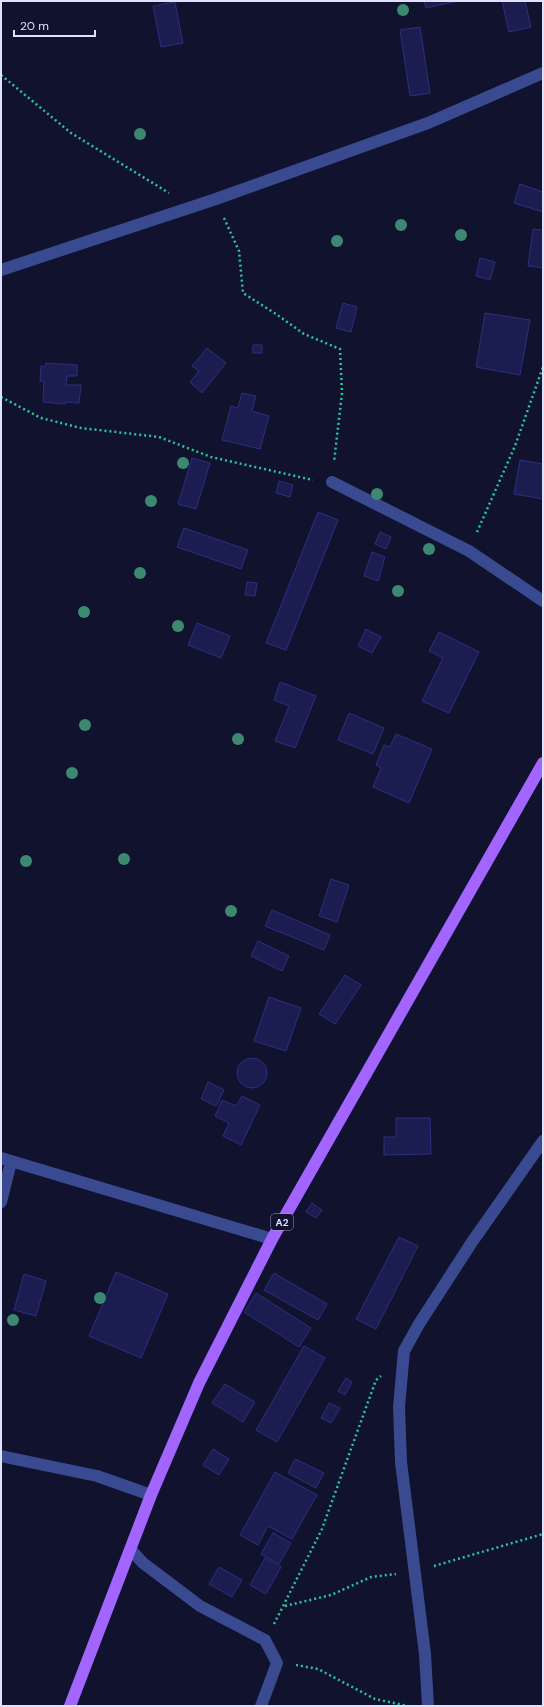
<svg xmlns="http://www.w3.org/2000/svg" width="544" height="1707" font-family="'DM Sans',sans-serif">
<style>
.building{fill:#1b1d50;stroke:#2c2f7e}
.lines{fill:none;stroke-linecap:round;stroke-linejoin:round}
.path{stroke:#2ac799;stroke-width:2.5;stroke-dasharray:2 3;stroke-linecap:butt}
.minor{stroke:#394a90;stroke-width:12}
.major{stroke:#a265ff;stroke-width:12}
.tree{fill:#3d8871}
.labels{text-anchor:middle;stroke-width:3;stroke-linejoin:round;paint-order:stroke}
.shield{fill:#10122e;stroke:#a0a4c0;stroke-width:1}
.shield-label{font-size:10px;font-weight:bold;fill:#dee2ff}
</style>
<rect width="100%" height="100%" fill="#10122e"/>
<path class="building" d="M424,1H458L426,8Z
M502,1H525L531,27L509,32Z
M175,2L183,43L161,47L153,6Z
M420,27L430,93L410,96L400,30Z
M520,184L543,192V212L514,203Z
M533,229L543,230V268L528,266Z
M480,258L495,262L490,280L476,276Z
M343,303L357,307L351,332L336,328Z
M485,313L530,320L520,375L476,367Z
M253,345H262V353H253Z
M207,348L226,363L202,393L190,382L199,371L192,366Z
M46,363L77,365V376H67L66,385H81L79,403L65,402V404L43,402L44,381H40L41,366L45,367Z
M242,393L256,396L252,411L269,416L260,449L222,440L231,406L238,408Z
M192,458L210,463L196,509L178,504Z
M520,460L543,464V499L514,494Z
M279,481L293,485L290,497L276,493Z
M318,512L338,520L286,650L266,643Z
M184,528L248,550L241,569L177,547Z
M380,532L391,537L386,549L375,544Z
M372,552L385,557L378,581L364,576Z
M247,582L257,583L255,596L245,595Z
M197,623L230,636L221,658L188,645Z
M366,629L381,637L372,653L358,646Z
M439,632L479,652L449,713L422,701L443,658L429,651Z
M280,682L316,696L295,748L275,741L289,706L274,700Z
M349,713L384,728L373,754L338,740Z
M396,734L432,749L409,803L373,787L381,768L376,765L384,745L390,747Z
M331,879L349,885L337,922L319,916Z
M272,910L330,935L324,950L265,926Z
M258,941L289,956L282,971L251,956Z
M345,975L361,985L335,1024L319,1014Z
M269,997L301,1008L286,1051L254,1041Z
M237 1073a15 15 0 1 1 30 0a15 15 0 1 1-30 0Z
M208,1082L224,1090L216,1106L201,1099Z
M242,1096L260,1105L241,1145L223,1136L229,1123L215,1116L222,1100L236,1106Z
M396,1118H430L431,1154L384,1155V1137H396Z
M312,1203L322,1210L316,1218L306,1212Z
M399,1237L418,1246L376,1329L356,1319Z
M116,1272L168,1294L141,1358L89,1336Z
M274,1273L327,1304L318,1320L264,1290Z
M24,1274L46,1281L36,1316L14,1310Z
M256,1293L311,1328L299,1347L244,1312Z
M304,1346L325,1358L277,1442L256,1430Z
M346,1378L352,1382L345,1395L338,1391Z
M225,1384L255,1402L243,1422L212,1403Z
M329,1403L340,1408L331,1423L321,1418Z
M213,1449L229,1459L219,1475L203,1465Z
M295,1459L324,1473L316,1488L288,1473Z
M275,1472L317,1495L292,1539L268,1526L258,1545L240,1535Z
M273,1533L291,1543L279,1564L261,1554Z
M265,1558L281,1567L266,1594L250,1585Z
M219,1567L242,1580L232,1597L209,1584Z"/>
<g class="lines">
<path class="path" d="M1,75L71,133L169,193
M224,218L239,251L243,293L276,314L304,334L340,349L342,393L334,462
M1,397L41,418L81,428L159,437L211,457L313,480
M477,532L515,446L543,367
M434,1566L543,1534
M285,1606L331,1595L371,1577L396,1574
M274,1624L322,1529L376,1380L381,1376
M296,1665L318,1669L375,1699L408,1706"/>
<path class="minor" d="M1,270L216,199L428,123L543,73
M332,482L469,551L543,601
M1,1158L272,1239
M1,1202L11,1162
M1,1456L97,1476L151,1495
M131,1550L143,1563L200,1606L265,1640L277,1663L261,1706
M428,1706L425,1654L401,1462L399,1407L404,1351L419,1324L472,1242L543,1141"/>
<path class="major" d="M70,1706L151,1495L199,1383L272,1239L543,763"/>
</g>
<g class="tree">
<circle cx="403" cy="10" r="6"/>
<circle cx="140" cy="134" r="6"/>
<circle cx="401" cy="225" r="6"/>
<circle cx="461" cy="235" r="6"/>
<circle cx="337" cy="241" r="6"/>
<circle cx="183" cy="463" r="6"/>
<circle cx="377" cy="494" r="6"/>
<circle cx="151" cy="501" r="6"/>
<circle cx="429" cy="549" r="6"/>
<circle cx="140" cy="573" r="6"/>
<circle cx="398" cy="591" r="6"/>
<circle cx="84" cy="612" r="6"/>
<circle cx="178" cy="626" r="6"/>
<circle cx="85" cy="725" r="6"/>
<circle cx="238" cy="739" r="6"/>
<circle cx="72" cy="773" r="6"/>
<circle cx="124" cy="859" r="6"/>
<circle cx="26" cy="861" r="6"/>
<circle cx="231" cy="911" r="6"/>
<circle cx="100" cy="1298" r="6"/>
<circle cx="13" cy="1320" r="6"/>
</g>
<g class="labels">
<rect class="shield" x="271" y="1214" width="22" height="16" rx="3"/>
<g class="shield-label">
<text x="282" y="1226">A2</text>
</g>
</g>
<rect width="544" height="1707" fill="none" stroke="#dee2ff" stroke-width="4"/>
<path d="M14 30v6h81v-6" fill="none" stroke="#dee2ff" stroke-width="2"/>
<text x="20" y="30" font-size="12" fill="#dee2ff" stroke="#10122e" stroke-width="3" paint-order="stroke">20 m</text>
</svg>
